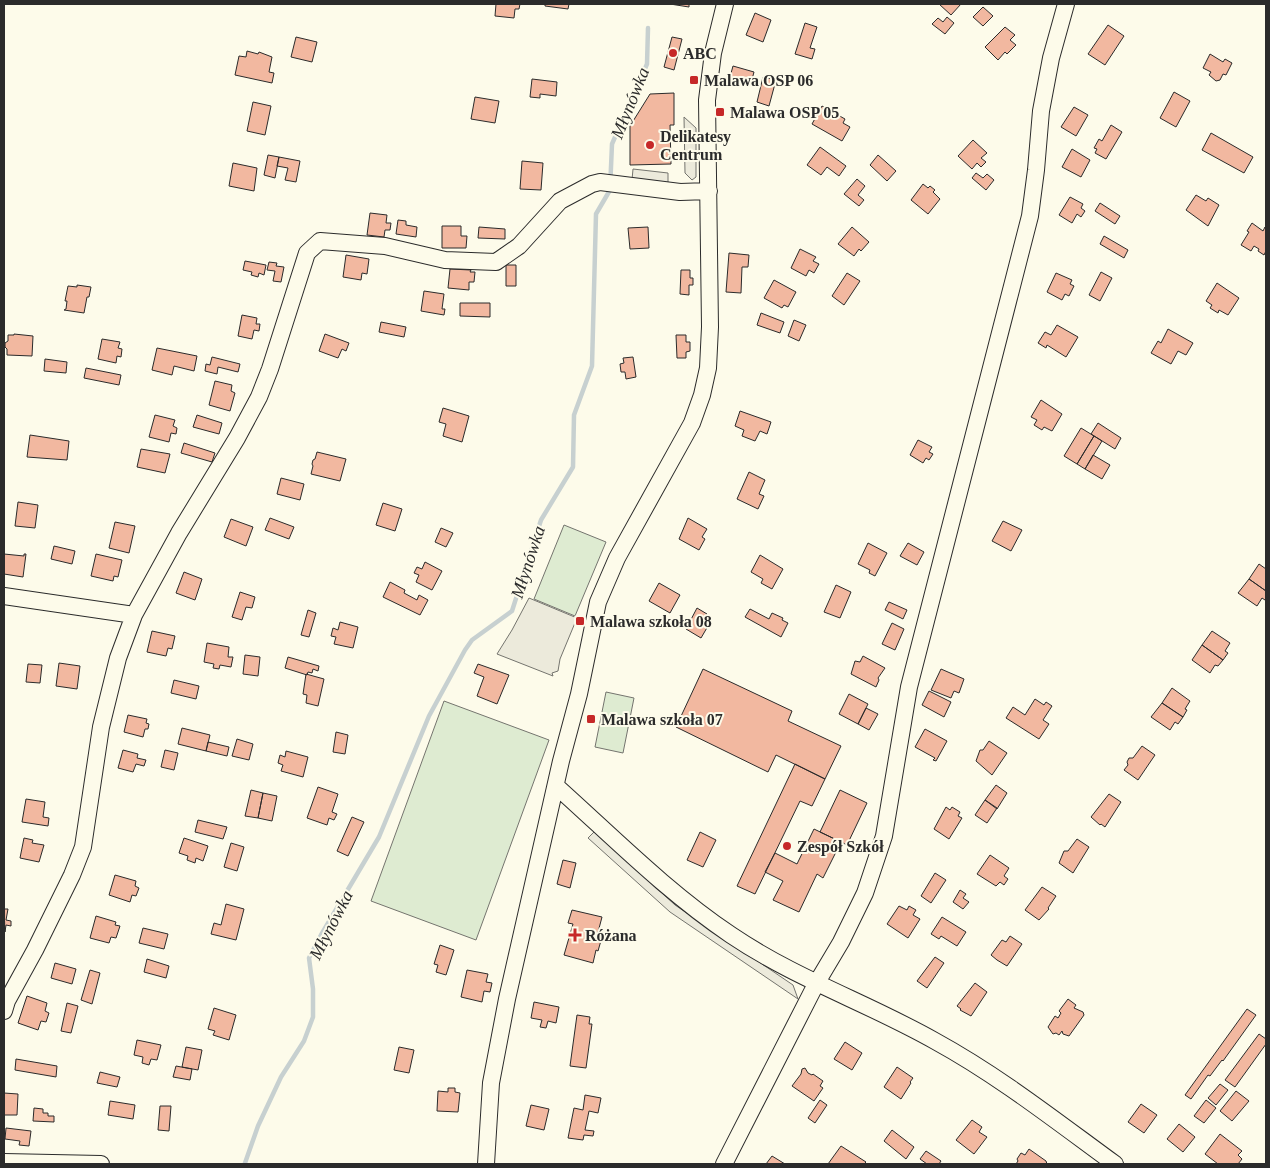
<svg xmlns="http://www.w3.org/2000/svg" width="1270" height="1168" font-family="Georgia,serif">
<style>
.green{fill:#deebd1;stroke:#74746e}
.parking{fill:#eceadb;stroke:#74746e}
.lines{fill:none;stroke-linecap:round;stroke-linejoin:round}
.stream{stroke:#c7d0d0;stroke-width:4.5}
.building{fill:#f2b8a0;stroke:#2b2b2b}
.minor-casing{stroke:#2b2b2b;stroke-width:18}
.minor{stroke:#fdfbea;stroke-width:16}
.poi-dot{fill:#c62828;stroke:#fdfbea;stroke-width:2}
.labels{text-anchor:middle;stroke-width:4;stroke-linejoin:round;paint-order:stroke}
.poi-label{font-size:16px;font-weight:bold;fill:#2b2b2b;stroke:#fdfbea;text-anchor:start}
.water-label{font-size:18px;font-style:italic;fill:#2b2b2b;stroke:#fdfbea}
</style>
<rect width="100%" height="100%" fill="#fdfbea"/>
<path class="green" d="M564,525L606,542L575,616L534,599Z
M606,692L634,698L623,753L595,747Z
M444,701L549,740L476,940L371,901Z"/>
<path class="parking" d="M684,117L696,128V177L692,180L685,173Z
M633,169L668,173V183L632,180Z
M529,598L577,618L560,659L558,671L552,673L553,676L497,654L512,630Z
M595,831L675,905L793,985L798,999L670,912L588,838Z"/>
<g class="lines">
<path class="stream" d="M245,1163L258,1126L281,1077L304,1041L313,1017V989L309,958L321,935L379,837L429,716L465,650L472,640L512,611L541,520L573,467L574,415L592,366L596,214L610,190L612,144L647,64L648,28"/>
</g>
<path class="building" d="M496,4H520L519,9H515L514,18L495,16Z
M545,4H569L568,9L545,6Z
M670,4H689V7Z
M939,4H961L951,15Z
M983,7L993,16L983,26L973,17Z
M755,13L771,20L763,42L746,35Z
M947,17L954,23L945,34L932,24L938,18L943,22Z
M805,23L817,27L810,48L815,49L812,59L795,54Z
M1108,25L1124,36L1105,65L1088,54Z
M1005,27L1015,35L1010,40L1016,45L1007,54L1005,52L998,60L985,47Z
M296,37L317,42L312,62L291,57Z
M672,37L682,39L674,70L664,67Z
M247,51L258,54L259,52L272,57L269,72L274,73L272,83L235,75L239,56L246,57Z
M1210,54L1223,62L1225,59L1232,63L1226,75L1223,74L1220,80L1216,81L1209,75L1211,72L1203,68Z
M733,66L754,72L751,83L746,82L745,85L736,83L737,79L730,77Z
M763,77L776,80L769,106L757,102Z
M532,79L557,82L556,96L540,94V98L530,97Z
M1174,92L1190,101L1176,127L1160,118Z
M674,93V125H670L671,164L630,165V126L650,94Z
M475,97L499,101L495,123L471,119Z
M253,102L271,106L265,135L247,131Z
M822,106L845,119L843,123L850,127L842,141L812,124Z
M1074,107L1088,115L1076,136L1061,127Z
M1111,125L1122,132L1106,159L1095,153L1097,149L1094,148L1099,139L1102,141Z
M1211,133L1253,157L1244,173L1202,150Z
M973,140L987,153L981,158L986,162L981,167L977,163L972,169L958,156Z
M820,147L846,166L839,176L827,167L821,175L807,165Z
M1072,149L1090,160L1081,177L1062,167Z
M268,155L279,157L275,178L264,175Z
M878,155L896,171L887,181L870,165Z
M279,157L300,161L296,182L285,180L288,168L277,166Z
M522,161L543,163L541,190L520,189Z
M233,163L257,168L254,191L229,186Z
M976,173L983,178L987,174L994,180L986,190L972,178Z
M857,179L865,186L858,195L864,200L859,206L844,194Z
M923,184L928,188L930,186L935,190L933,192L940,199L928,214L911,200Z
M1196,195L1206,201L1208,198L1219,205L1208,226L1186,210Z
M1070,197L1083,204L1081,208L1085,211L1081,217L1077,214L1072,223L1059,215Z
M1100,203L1120,216L1115,224L1095,211Z
M370,213L387,215L386,223H391L390,230H385L384,237L367,235Z
M398,220L406,221V225L417,227L416,237L396,234Z
M1252,223L1263,231L1265,227L1266,229V251L1264,255L1258,251L1259,249L1254,246L1251,251L1241,245L1249,232L1247,231Z
M442,226H461V236H467L466,248H442Z
M479,227L505,229V239L478,238Z
M648,227L649,248L630,249L628,228Z
M852,227L869,242L861,251L859,249L854,256L838,244Z
M1104,236L1128,250L1124,258L1100,244Z
M800,249L816,257L813,261L819,264L814,273L809,270L806,276L791,268Z
M729,253L749,255L748,267H742L741,293L726,292Z
M346,255L369,259L367,274L362,273L361,280L343,277Z
M245,261L266,265L264,275L259,273L258,277L251,275L252,272L243,270Z
M269,262L277,263L276,266L284,267L281,282L273,281L275,271L267,270Z
M506,265H516V286H506Z
M450,269L471,270L470,272H475L474,282H469V290L448,288Z
M681,270H690V278H693V285H689V295L680,294Z
M1101,272L1112,278L1100,301L1089,295Z
M847,273L860,281L844,305L832,296Z
M1056,273L1072,280L1070,284L1074,286L1069,296L1065,294L1062,300L1047,292Z
M774,280L796,292L788,307L784,305L782,308L764,298Z
M1217,283L1239,298L1228,315L1219,310L1218,313L1210,308L1212,305L1206,301Z
M77,285L91,287L89,297H87L84,313L64,310L66,309L67,301H65L68,286L77,287Z
M424,291L444,294L442,309H445L444,315L421,311Z
M460,303H490V317L460,316Z
M761,313L784,322L780,333L757,325Z
M242,315L257,318L256,324H260L259,331L254,330L252,339L238,336Z
M794,320L806,325L799,341L788,336Z
M381,322L406,327L404,337L379,332Z
M1057,325L1078,337L1066,357L1047,345L1046,348L1038,343L1045,332L1051,335Z
M1168,329L1193,343L1186,355L1178,351L1171,364L1151,353L1158,341L1161,343Z
M14,334L33,336L32,356L7,355V349L5,347V343L8,341V335H14Z
M325,334L349,343L346,351L342,349L338,358L319,351Z
M676,335H686V342H690V351L686,352V358H677Z
M102,339L120,342L118,348L122,349L121,357L117,356L116,363L98,359Z
M157,348L197,356L194,371L174,366L172,375L152,370Z
M212,357L240,364L238,372L218,367L217,374L205,371L206,364L210,365Z
M633,357L636,377L626,379L625,372H621L620,364L624,363L623,358Z
M45,359L67,362L66,373L44,371Z
M86,368L121,375L119,385L84,378Z
M215,381L232,385L231,391L235,393L230,411L209,405Z
M1041,400L1062,414L1052,431L1044,427L1042,430L1034,425L1037,420L1031,417Z
M443,408L469,416L462,442L443,436L446,424L439,422Z
M740,411L771,422L767,434L760,431L755,441L742,436L744,430L735,426Z
M155,415L175,420L173,426L177,428L176,434L171,433L169,442L149,437Z
M197,415L222,423L219,434L193,427Z
M1098,423L1121,438L1115,449L1091,434Z
M1081,428L1094,436L1077,464L1064,456Z
M30,435L69,441L67,460L27,457Z
M1094,436L1102,441L1085,469L1077,464Z
M918,440L932,447L929,452L933,454L929,460L926,458L923,463L910,455Z
M184,443L215,453L212,462L181,453Z
M141,449L170,454L165,473L137,467Z
M317,452L346,459L340,481L311,474L313,466L312,464L313,460L315,459Z
M1093,455L1110,465L1102,479L1085,469Z
M749,472L765,480L759,494L764,496L758,509L737,499Z
M281,478L304,484L300,500L277,494Z
M18,502L38,505L35,528L15,526Z
M383,503L402,509L395,531L376,525Z
M270,518L294,527L289,539L265,530Z
M688,518L707,529L702,537L705,539L699,550L679,539Z
M231,519L253,527L246,546L224,537Z
M1003,521L1022,530L1011,551L992,541Z
M115,522L135,526L129,553L109,548Z
M441,528L453,533L446,547L435,542Z
M868,543L887,553L875,576L869,573L870,570L858,564Z
M908,543L924,552L917,565L900,556Z
M54,546L75,551L72,564L51,559Z
M4,554L24,556V554H26L23,577L4,574Z
M96,554L122,560L118,577L114,576L113,581L91,576Z
M760,555L783,569L772,589L761,583L763,579L751,572Z
M425,562L442,571L432,590L416,582L419,575L414,573L417,567L422,569Z
M1259,564L1266,569V591L1249,579Z
M184,572L202,579L195,600L176,593Z
M1249,579L1266,591V598L1265,600L1262,598L1257,606L1238,593Z
M390,582L405,590L404,593L417,600L419,595L428,600L420,615L383,597Z
M659,583L680,595L670,613L649,601Z
M836,585L851,592L840,618L824,612Z
M240,592L255,597L252,608L246,607L242,620L232,617Z
M889,602L907,610L903,619L885,610Z
M697,608L707,614L702,623L708,626L701,638L686,629Z
M750,609L769,619L772,613L783,618L782,620L788,623L781,637L745,617Z
M308,610L316,613L309,637L301,635Z
M340,622L358,627L353,648L334,644L336,637L331,636L333,628L338,630Z
M892,623L904,629L895,650L882,644Z
M152,631L175,636L172,649L168,648L166,656L147,652Z
M1212,631L1230,643L1225,651L1228,653L1223,660L1202,645Z
M207,643L229,647L228,657H233L231,667L220,665L219,669L213,668L214,664L204,662Z
M1202,645L1223,660L1218,666L1215,665L1210,673L1192,660Z
M245,655L260,657L258,676L243,674Z
M863,656L885,668L878,678L879,680L876,687L851,674L855,661L860,662Z
M288,657L319,666L318,671L313,669L312,673L308,672L307,675L285,668Z
M59,663L80,666L77,689L56,686Z
M28,664L42,665L40,683L26,682Z
M478,664L509,675L497,704L477,696L484,677L474,673Z
M703,669L792,711L788,721L841,746L825,779L776,755L768,772L676,727Z
M941,669L964,679L959,693L954,691L951,698L931,690Z
M306,674L324,679L318,706L306,703L307,695L303,694Z
M174,680L199,686L196,699L171,693Z
M1172,688L1190,701L1185,709L1187,710L1183,717L1162,703Z
M929,691L951,702L944,717L922,705Z
M849,694L868,704L858,724L839,714Z
M1035,699L1044,705L1046,702L1052,706L1043,720L1049,724L1039,739L1006,718L1013,707L1025,715Z
M1162,703L1183,717L1178,724L1175,722L1170,730L1151,717Z
M866,708L878,714L869,730L858,724Z
M128,715L147,719L146,723L149,724L148,729H145L143,737L124,732Z
M182,728L210,735L206,751L178,744Z
M925,729L947,741L936,761L933,760L935,758L915,747Z
M336,732L348,735L345,754L333,752Z
M237,739L253,744L249,760L232,756Z
M989,741L1007,753L992,775L976,761L980,750H983Z
M208,742L229,747L227,756L206,751Z
M1142,746L1155,755L1138,780L1124,770L1128,765L1127,762L1129,758H1133Z
M123,750L138,754L137,758L146,760L144,766L136,764L133,772L118,768Z
M165,750L178,753L174,770L161,767Z
M286,751L308,757L303,777L281,771L283,765L278,763L280,755L285,757Z
M795,764L825,779L812,806L800,801L755,894L737,886Z
M996,785L1007,793L997,809L985,800Z
M318,787L338,794L332,812L337,814L334,820L329,818L327,825L307,818Z
M251,790L263,793L258,818L245,816Z
M840,790L867,803L847,845L820,832Z
M263,793L277,796L272,821L258,818Z
M1109,794L1121,802L1105,827L1101,824L1100,825L1091,817Z
M26,799L45,802L43,817L49,818L48,826L22,822Z
M985,800L997,808L987,823L975,815Z
M946,807L950,810L952,807L960,812L958,816L962,818L949,839L934,829Z
M352,817L364,822L348,856L337,851Z
M198,820L227,827L223,839L195,832Z
M814,829L841,842L823,878L817,874L799,912L773,900L783,881L765,872L775,853L797,864Z
M700,832L716,840L703,867L687,860Z
M24,838L33,840L32,843L44,845L39,862L20,858Z
M184,838L208,846L203,861L196,858L195,863L187,860L188,856L179,853Z
M1077,839L1089,847L1073,873L1059,863L1064,851H1068Z
M231,843L244,847L237,871L224,867Z
M990,855L1009,868L1004,876L1008,879L1004,885L1000,882L996,886L977,874Z
M563,860L576,863L570,888L557,884Z
M935,873L946,880L931,903L921,896Z
M115,875L136,881L135,886L139,888L136,896L132,895L130,902L109,895Z
M1042,887L1056,896L1048,908L1049,909L1039,920L1025,910Z
M960,890L966,894L963,898L969,902L963,909L953,902Z
M226,904L244,909L236,940L211,934L214,923L221,925Z
M899,906L907,910L909,906L916,910L913,915L920,919L908,938L887,924Z
M4,909H8L6,920L11,921V926L6,925L5,932Z
M572,910L602,917L597,936L602,937L598,951L596,950L593,963L564,955L573,924L568,923Z
M96,916L116,922L115,925L120,926L116,938L111,937L109,943L90,938Z
M942,917L966,932L957,946L941,936L939,939L931,934Z
M143,928L168,934L164,949L139,943Z
M1010,936L1022,944L1007,966L997,960L991,955L1002,940L1006,942Z
M440,945L454,950L446,975L436,972L438,965L434,964Z
M935,957L944,963L927,988L917,981Z
M147,959L169,966L166,978L144,972Z
M55,963L76,969L72,984L51,978Z
M90,970L100,973L92,1004L81,1000Z
M467,970L488,974L486,982L492,983L490,992L484,991L482,1002L461,997Z
M975,983L987,992L971,1016L960,1010L961,1009L957,1006Z
M27,996L47,1003L45,1011L49,1013L46,1022L41,1021L38,1030L18,1023Z
M1068,999L1076,1005L1074,1008L1083,1012L1084,1015L1069,1036L1063,1034L1062,1031L1059,1035L1056,1033L1053,1034L1048,1027L1055,1016L1058,1018L1061,1013L1059,1011Z
M534,1002L559,1007L556,1023L548,1021L546,1028L540,1027L542,1020L531,1018Z
M67,1003L78,1006L71,1033L61,1031Z
M214,1008L236,1015L229,1040L213,1035L215,1031L208,1029Z
M1247,1009L1256,1015L1223,1061L1222,1060L1210,1076L1208,1075L1191,1099L1185,1095Z
M577,1015L590,1017L589,1024H592L586,1068L570,1066Z
M1259,1034L1266,1039V1044L1235,1087L1225,1080Z
M137,1040L161,1045L157,1060L151,1059L149,1065L142,1063L143,1057L134,1055Z
M845,1042L862,1053L852,1070L834,1059Z
M186,1047L202,1050L198,1070L182,1067Z
M399,1047L414,1050L409,1073L394,1070Z
M16,1059L57,1066L56,1077L15,1070Z
M176,1066L192,1069L190,1080L173,1077Z
M897,1067L913,1078L910,1082L911,1083L901,1099L884,1087Z
M805,1068L808,1073L812,1075L813,1074L823,1081L820,1086L823,1088L814,1101L792,1086L801,1074L802,1069Z
M100,1072L120,1077L117,1087L97,1083Z
M1220,1084L1228,1090L1216,1105L1208,1098Z
M448,1088H455V1092L460,1093L458,1112L437,1111L438,1091L448,1092Z
M1236,1091L1249,1101L1232,1121L1220,1111Z
M4,1093L18,1094L17,1115H4Z
M585,1095L601,1098L598,1113L589,1111L585,1130L594,1131L593,1136L584,1135L583,1140L568,1138L574,1108L583,1110Z
M820,1100L827,1105L815,1123L808,1118Z
M1206,1100L1216,1108L1204,1123L1194,1116Z
M110,1101L135,1105L133,1119L108,1115Z
M1141,1104L1157,1115L1144,1133L1128,1122Z
M531,1105L549,1109L544,1130L526,1126Z
M160,1106H171L169,1131L158,1130Z
M34,1108L43,1109V1113H48V1116H54V1122L33,1121Z
M972,1120L982,1127L979,1132L987,1137L974,1154L956,1140Z
M1179,1124L1195,1137L1183,1152L1167,1139Z
M6,1128L31,1131L29,1146L19,1145L20,1141L5,1139Z
M892,1130L914,1147L906,1159L884,1141Z
M1220,1134L1242,1151L1238,1155L1242,1159L1238,1164H1218L1205,1154Z
M841,1146L866,1162L864,1164H828Z
M1029,1149L1046,1161L1047,1164H1016L1018,1161L1017,1159L1021,1153L1025,1155Z
M926,1151L941,1161L939,1164H927L920,1159Z
M772,1156L785,1164H766Z"/>
<g class="lines">
<defs>
<path id="minor" d="M4,596L134,615
M556,786C613,837 667,892 731,935C796,979 868,1003 935,1041C999,1076 1056,1121 1115,1164
M4,1011L7,1001L35,950L72,875L83,847L101,727L118,658L134,615L179,533L237,438L259,397L270,369L307,253L320,241L385,246L445,260L496,262L519,246L560,201L592,184L600,182L680,192L709,191
M4,1162L101,1164
M486,1164L491,1083L507,999L561,761L579,694L598,602L617,558L692,423L702,395L708,368L710,327L707,100L713,53L725,4
M724,1164L816,984L841,942L865,893L884,836L909,687L1030,216L1036,170L1041,111L1051,58L1066,4"/>
</defs>
<use href="#minor" class="minor-casing"/>
<use href="#minor" class="minor"/>
</g>
<g class="poi-dot">
<circle cx="673" cy="53" r="5"/>
<rect x="689" y="75" width="10" height="10" rx="2.5"/>
<rect x="715" y="107" width="10" height="10" rx="2.5"/>
<circle cx="650" cy="145" r="5"/>
<rect x="575" y="616" width="10" height="10" rx="2.5"/>
<rect x="586" y="714" width="10" height="10" rx="2.5"/>
<circle cx="787" cy="846" r="5"/>
<path d="M572.5 927.5h5v5h5v5h-5v5h-5v-5h-5v-5h5z"/>
</g>
<g class="labels">
<g class="poi-label">
<text x="683" y="59">ABC</text>
<text x="704" y="86">Malawa OSP 06</text>
<text x="730" y="118">Malawa OSP 05</text>
<text x="660" y="142">Delikatesy<tspan x="660" dy="18">Centrum</tspan></text>
<text x="590" y="627">Malawa szkoła 08</text>
<text x="601" y="725">Malawa szkoła 07</text>
<text x="797" y="852">Zespół Szkół</text>
<text x="585" y="941">Różana</text>
</g>
<g class="water-label">
<text transform="translate(630 103) rotate(-68)" y="6">Młynówka</text>
<text transform="translate(528 562) rotate(-72)" y="6">Młynówka</text>
<text transform="translate(331 925) rotate(-63)" y="6">Młynówka</text>
</g>
</g>
<rect width="1270" height="1168" fill="none" stroke="#2b2b2b" stroke-width="10"/>
</svg>
